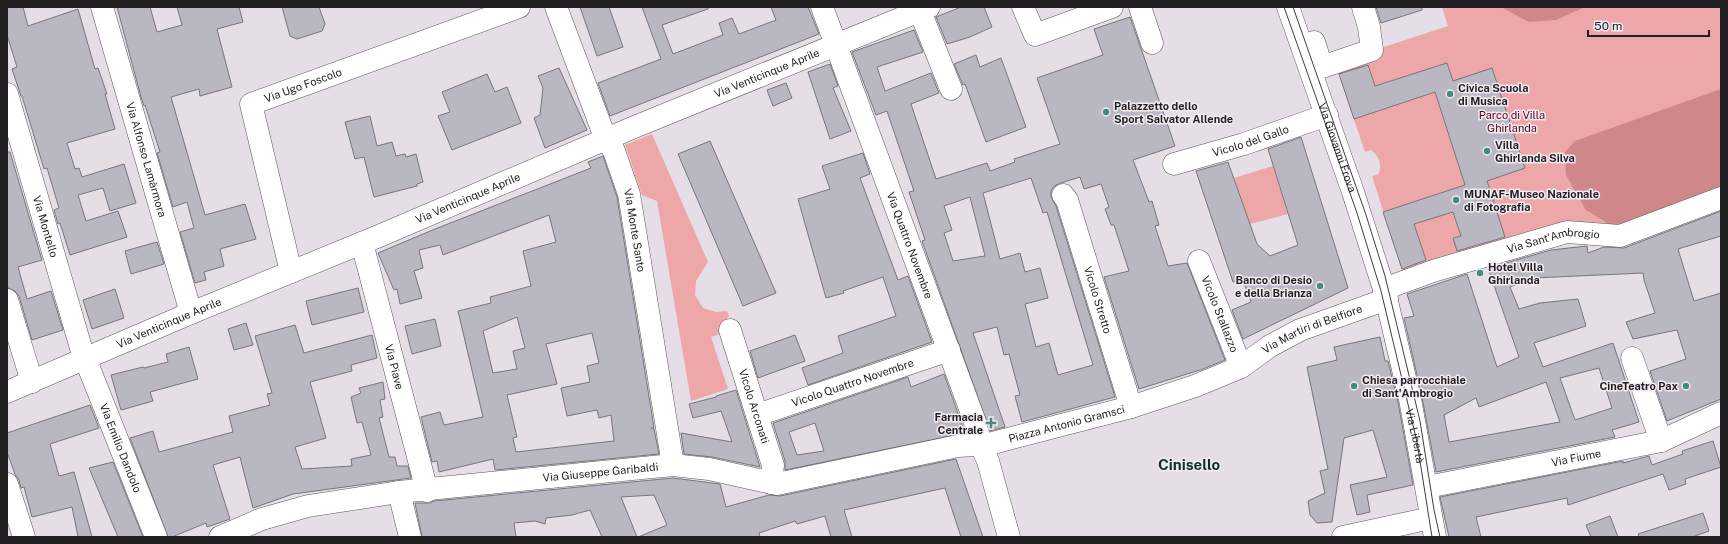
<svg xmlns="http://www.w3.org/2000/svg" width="1728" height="544" font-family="'Public Sans',sans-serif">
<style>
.green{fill:#eda7a9}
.forest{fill:#cf878a}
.building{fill:#b9b7c1;stroke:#77757e;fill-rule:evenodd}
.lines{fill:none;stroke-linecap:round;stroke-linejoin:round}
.minor-casing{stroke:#5d575e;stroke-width:23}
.minor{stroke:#fff;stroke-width:22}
.tram{stroke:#3f3b3f;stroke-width:1}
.poi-dot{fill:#468b81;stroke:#f2ebf4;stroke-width:1.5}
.labels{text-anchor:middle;stroke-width:3;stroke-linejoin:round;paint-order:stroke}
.street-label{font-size:11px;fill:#221f22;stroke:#f2ebf4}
.poi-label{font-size:11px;font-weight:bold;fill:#221f22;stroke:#f2ebf4;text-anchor:start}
.park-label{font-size:11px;fill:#590016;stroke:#f2ebf4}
.district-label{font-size:15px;font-weight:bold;fill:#0e302c;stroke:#f2ebf4}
</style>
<rect width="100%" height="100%" fill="#e5dee6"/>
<path class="green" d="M1442,7H1721V190L1617,229L1404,276L1372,176L1379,174C1382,164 1379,156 1371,150L1365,152L1335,63L1448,26Z
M652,134L708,262L696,281L695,295L703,308L716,312L727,311L729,316L725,322L723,333L711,337L728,389L691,401L657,201L642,195L625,145Z
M1273,166L1288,214L1250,224L1234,178Z"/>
<path class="forest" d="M1501,7H1585L1556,20L1529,22Z
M1721,89V190L1617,229L1586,210L1566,175L1565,152L1575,141Z"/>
<path class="building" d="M7,7H23L28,26L78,9L95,69L98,68L107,94H105L115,129L67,143L75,169L79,168L82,177L124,164L136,203L110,211L103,188L78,195L86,221L118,211L127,237L70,255L60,223L58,224L54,210L59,208L47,168L44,169L22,96H21L12,69L17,67L7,35Z
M117,7H150L157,32L182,25L177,7H239L243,22L217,29L232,87L200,96L199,89L171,97L205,215L245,204L256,239L220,249L224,266L204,272L206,280L195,283L180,232L194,228L187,202L173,207L157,153L160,152L145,105L144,106L141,97Z
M282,7H319L325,24L322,31L297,39L290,36Z
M580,7H609L623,47L597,56Z
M642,7H708V9L662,25L673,54L723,35L719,23L732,18L739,34L776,20L771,7H808L819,34L610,116L598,83L661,59Z
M961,7H984L992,27L970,37L947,44L936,17Z
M1376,7H1422V10L1381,23Z
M1130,17L1175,146L1133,160L1149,202L1152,201L1159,225L1155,226L1168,266L1187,263L1225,360L1203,369L1139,389L1104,277L1129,271L1114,225H1111L1105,209L1109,207L1101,184L1084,189L1080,177L1061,183L1054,186L1051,191V197L1056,206L1115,397L1022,422L1015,396L1020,395L1009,354L1004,355L997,327L973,333L1005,427L990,431L922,241L925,240L909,192L914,191L887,111L876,115L852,52L914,30L923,52L877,67L885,91L931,73L939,93L911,104L936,179L987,163L990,171L1015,162L1014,159L1060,144L1037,78L1103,55L1094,29ZM1031,178L1043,213L1047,212L1093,365L1058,375L1049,343L1036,347L1025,304L1048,298L1040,268L1025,272L1020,253L1000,259L983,193ZM970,197L985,256L953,261L944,233L952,230L944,206Z
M976,55L980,67L1001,58L1026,127L986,142L965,84L963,85L954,64Z
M1447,63L1453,81L1492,68L1525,168L1487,181L1505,237L1457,251L1453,238L1461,236L1453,212L1414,224L1426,260L1402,269L1383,212L1465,185L1435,92L1354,119L1339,74L1368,65L1375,86Z
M830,64L838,86L833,88L851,131L830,139L808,72Z
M559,68L587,130L545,148L534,118L540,115L543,88L538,76Z
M487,74L495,92L507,87L521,123L452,150L438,116L450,112L442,92Z
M786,83L792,98L773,106L767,90Z
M370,116L377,146L392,142L396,156L405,154L406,157L416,154L423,182L417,184V186L374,197L364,157L355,159L345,122Z
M1301,137L1348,288L1243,339L1232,310L1251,302L1243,280L1233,282L1196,171L1228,162L1257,244L1270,256L1298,245L1268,149Z
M710,141L776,293L743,306L678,154Z
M7,152H10L42,260L18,267L27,299L51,291L63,330L32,340L19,296L15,291L8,288L7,284Z
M863,153L870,174L860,178L898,280L908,276L932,342L808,385L802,368L843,353L838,336L896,316L883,277L843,291L844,293L826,298L798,199L830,189L822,166Z
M603,156L617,197L654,428H651L654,429L659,454L495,470L493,459L439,472L437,461L432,462L421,417L440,412L444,425L483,417L458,311L491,303L490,297L531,286L523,251L556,242L549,215L443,255L440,245L419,250L423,268L414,271L422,298L400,304L397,289L394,290L378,253L435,229L591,168L588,162ZM517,317L525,348L513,351L517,369L493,373L483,331ZM592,333L599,363L587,366L590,382L561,388L567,416L597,410L599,418L611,415L614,441L516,452L513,438L517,437L507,395L557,384L546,344Z
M1721,211V236L1678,249L1694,301L1721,293V399L1667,421L1650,371L1686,359L1677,330L1633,339L1626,322L1655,313L1644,280L1643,273L1533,278L1510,287L1519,309L1540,303L1578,299L1586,326L1534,343L1543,367L1613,343L1639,422L1612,430L1615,437L1436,472L1422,397L1404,318L1414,316L1407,294L1467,274L1497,367L1519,357L1488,268L1551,250L1587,246L1588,253L1604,247L1624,248ZM1599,368L1612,408L1575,420L1560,378ZM1546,382L1560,422L1449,442L1444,415L1476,398L1479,407Z
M157,242L164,264L131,274L125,251Z
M358,288L364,312L312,325L306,301Z
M115,289L124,318L92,329L83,300Z
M435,319L441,346L412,354L405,326Z
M246,323L253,345L234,350L228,329Z
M295,325L304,353L372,335L377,358L351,365L352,371L310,382L326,438L295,447L302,469L352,466L351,459L371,455L362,422L357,423L351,397L361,393L359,388L383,382L385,399L380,400L383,417L379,418L389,457H395L397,466H408L411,478L293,494L253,508L240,457L213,465L230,519L207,527L206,523L172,537H168L130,438L153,431L159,452L233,432L229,416L270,405L267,394L272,393L255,336Z
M795,335L805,361L758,378L750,351Z
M1380,337L1385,361H1388L1398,402L1413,485L1367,495L1370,512L1357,515L1350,485L1387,477L1373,430L1344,438L1332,522L1317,523L1310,515L1308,501L1325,493L1320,471L1328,469L1307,367L1337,360L1334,347Z
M189,347L198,379L150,392L153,401L121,410L111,375L143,367L144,368L168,362L166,354Z
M944,374L965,433L785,470V461L773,423L908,377L911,387ZM815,423L824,451L797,455L789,432Z
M736,390L760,467L712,457L684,454L681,433L732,442L721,411L693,418L689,404L716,397V396Z
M90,405L99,428L50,444L59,476L74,472L92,537H78L72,507L32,517L24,487L21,488L19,480L15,474L7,452V433Z
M1713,441L1721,467L1685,479L1686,484L1669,490L1663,474L1568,505L1567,498L1476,517L1481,537H1449L1440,497L1623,461V463L1649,456L1652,465L1683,454L1682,451Z
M956,459L983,537H961L945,488L844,510L852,537H831L825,516L797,524L795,521L759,533L760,537H638L667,525L654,495L621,497L637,537H602L590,510L572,515L546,518L545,524L535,521L514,523L516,537H422L415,503H430L434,501L673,478L720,484L726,507L769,495L780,496Z
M113,462L143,537H118L89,468Z
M1703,513L1709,531L1692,537H1639L1638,534Z
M1610,516L1618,537H1591L1586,525Z"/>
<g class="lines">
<defs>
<g id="minor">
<path id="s1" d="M102,7L191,313"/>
<path id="s2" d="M556,7L603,132L614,151L629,194L673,465"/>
<path id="s3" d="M822,7L975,422L981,445L988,461L1009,537"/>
<path d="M1023,7L1035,35L1112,7"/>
<path d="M1140,7L1152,43"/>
<path id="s4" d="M1288,7L1353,192L1384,289L1410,399L1435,537"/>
<path d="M920,11L951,89"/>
<path d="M1314,42L1322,67L1372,50L1369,27L1363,7"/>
<path id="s5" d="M7,94L81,348L156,537"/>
<path id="s6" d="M1174,164L1244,144L1327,115"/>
<path id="s7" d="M1063,195L1067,200L1131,407"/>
<path id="s8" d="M362,243L427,491"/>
<path id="s9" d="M1199,261L1241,367"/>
<path id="s10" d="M291,272L251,104L519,7"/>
<path id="s11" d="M1384,289L1433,271L1567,232L1620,236L1721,198"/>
<path d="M7,300L32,382"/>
<path id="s12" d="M730,330L770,456L773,465L771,483"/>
<path d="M1632,358L1661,441"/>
<path id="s13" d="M7,392L191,313L379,236L632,128L929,7"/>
<path id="s14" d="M757,415L949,350"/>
<path d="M7,484L24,537"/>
<path id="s15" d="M1427,487L1661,441L1721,413"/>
<path d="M399,492L410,537"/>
<path id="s16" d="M220,537L262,519L308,506L399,492L673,465L709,469L777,484L958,446L989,444L1131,407L1195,386L1241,367L1270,346L1300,330L1387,299"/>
<path d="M1343,537L1431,518"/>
</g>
</defs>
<use href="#minor" class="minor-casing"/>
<use href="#minor" class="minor"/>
<g class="tram">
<path id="s17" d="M1284,7L1357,213L1381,291L1417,442L1432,537"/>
<path d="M1293,7L1366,215L1385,276L1420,421L1434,510L1440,537"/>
</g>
</g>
<g class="poi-dot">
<circle cx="1450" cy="94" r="4"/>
<circle cx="1106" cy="112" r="4"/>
<circle cx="1487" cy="151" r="4"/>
<circle cx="1456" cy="200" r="4"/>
<circle cx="1480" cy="273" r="4"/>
<circle cx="1320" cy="286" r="4"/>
<circle cx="1354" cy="386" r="4"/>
<circle cx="1686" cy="386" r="4"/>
<path d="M989 417h4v4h4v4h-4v4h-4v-4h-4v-4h4z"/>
</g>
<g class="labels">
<g class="street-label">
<text dy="4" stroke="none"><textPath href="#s13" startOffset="824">Via Venticinque Aprile</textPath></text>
<text dy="4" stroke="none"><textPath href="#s10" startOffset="228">Via Ugo Foscolo</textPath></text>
<text dy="4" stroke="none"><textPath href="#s6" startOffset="80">Vicolo del Gallo</textPath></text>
<text dy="4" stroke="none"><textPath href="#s4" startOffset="149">Via Giovanni Frova</textPath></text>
<text dy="4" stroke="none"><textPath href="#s1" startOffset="159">Via Alfonso Lamàrmora</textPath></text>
<text dy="4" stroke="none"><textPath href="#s13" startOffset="500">Via Venticinque Aprile</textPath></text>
<text dy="4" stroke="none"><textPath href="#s5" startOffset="138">Via Montello</textPath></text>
<text dy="4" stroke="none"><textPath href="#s2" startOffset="238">Via Monte Santo</textPath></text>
<text dy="4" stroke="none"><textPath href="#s11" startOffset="177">Via Sant'Ambrogio</textPath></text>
<text dy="4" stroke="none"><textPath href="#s3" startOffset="254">Via Quattro Novembre</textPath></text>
<text dy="4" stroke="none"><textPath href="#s7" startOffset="111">Vicolo Stretto</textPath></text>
<text dy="4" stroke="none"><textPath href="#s9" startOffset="57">Vicolo Stallazzo</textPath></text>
<text dy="4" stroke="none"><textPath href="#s13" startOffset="176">Via Venticinque Aprile</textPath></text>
<text dy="4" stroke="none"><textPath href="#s16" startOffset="1128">Via Martiri di Belfiore</textPath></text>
<text dy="4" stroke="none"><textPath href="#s8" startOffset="128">Via Piave</textPath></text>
<text dy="4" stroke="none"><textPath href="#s14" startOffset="101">Vicolo Quattro Novembre</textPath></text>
<text dy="4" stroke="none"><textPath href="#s12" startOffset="80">Vicolo Arconati</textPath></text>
<text dy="4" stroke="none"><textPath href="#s16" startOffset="863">Piazza Antonio Gramsci</textPath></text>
<text dy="4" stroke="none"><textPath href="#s17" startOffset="449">Via Libertà</textPath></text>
<text dy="4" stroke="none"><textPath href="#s5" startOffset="372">Via Emilio Dandolo</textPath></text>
<text dy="4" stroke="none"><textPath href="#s15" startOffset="152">Via Fiume</textPath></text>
<text dy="4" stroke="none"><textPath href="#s16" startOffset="388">Via Giuseppe Garibaldi</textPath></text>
</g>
<g class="poi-label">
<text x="1458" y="92">Civica Scuola<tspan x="1458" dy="13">di Musica</tspan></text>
<text x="1114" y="110">Palazzetto dello<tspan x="1114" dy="13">Sport Salvator Allende</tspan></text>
<text x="1495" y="149">Villa<tspan x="1495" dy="13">Ghirlanda Silva</tspan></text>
<text x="1464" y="198">MUNAF-Museo Nazionale<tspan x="1464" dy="13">di Fotografia</tspan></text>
<text x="1488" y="271">Hotel Villa<tspan x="1488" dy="13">Ghirlanda</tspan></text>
<text x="1312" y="284" text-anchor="end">Banco di Desio<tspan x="1312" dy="13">e della Brianza</tspan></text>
<text x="1362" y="384">Chiesa parrocchiale<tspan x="1362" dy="13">di Sant'Ambrogio</tspan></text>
<text x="1678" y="390" text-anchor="end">CineTeatro Pax</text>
<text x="983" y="421" text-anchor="end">Farmacia<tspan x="983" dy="13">Centrale</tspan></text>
</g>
<g class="park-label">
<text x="1512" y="119">Parco di Villa<tspan x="1512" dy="13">Ghirlanda</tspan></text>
</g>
<g class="district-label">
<text x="1189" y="470">Cinisello</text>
</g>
</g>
<rect width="1728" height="544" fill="none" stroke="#221f22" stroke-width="16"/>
<path d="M1588 30v6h121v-6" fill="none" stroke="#221f22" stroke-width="2"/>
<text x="1594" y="30" font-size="12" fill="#221f22" stroke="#f2ebf4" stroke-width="3" paint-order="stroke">50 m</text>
</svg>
